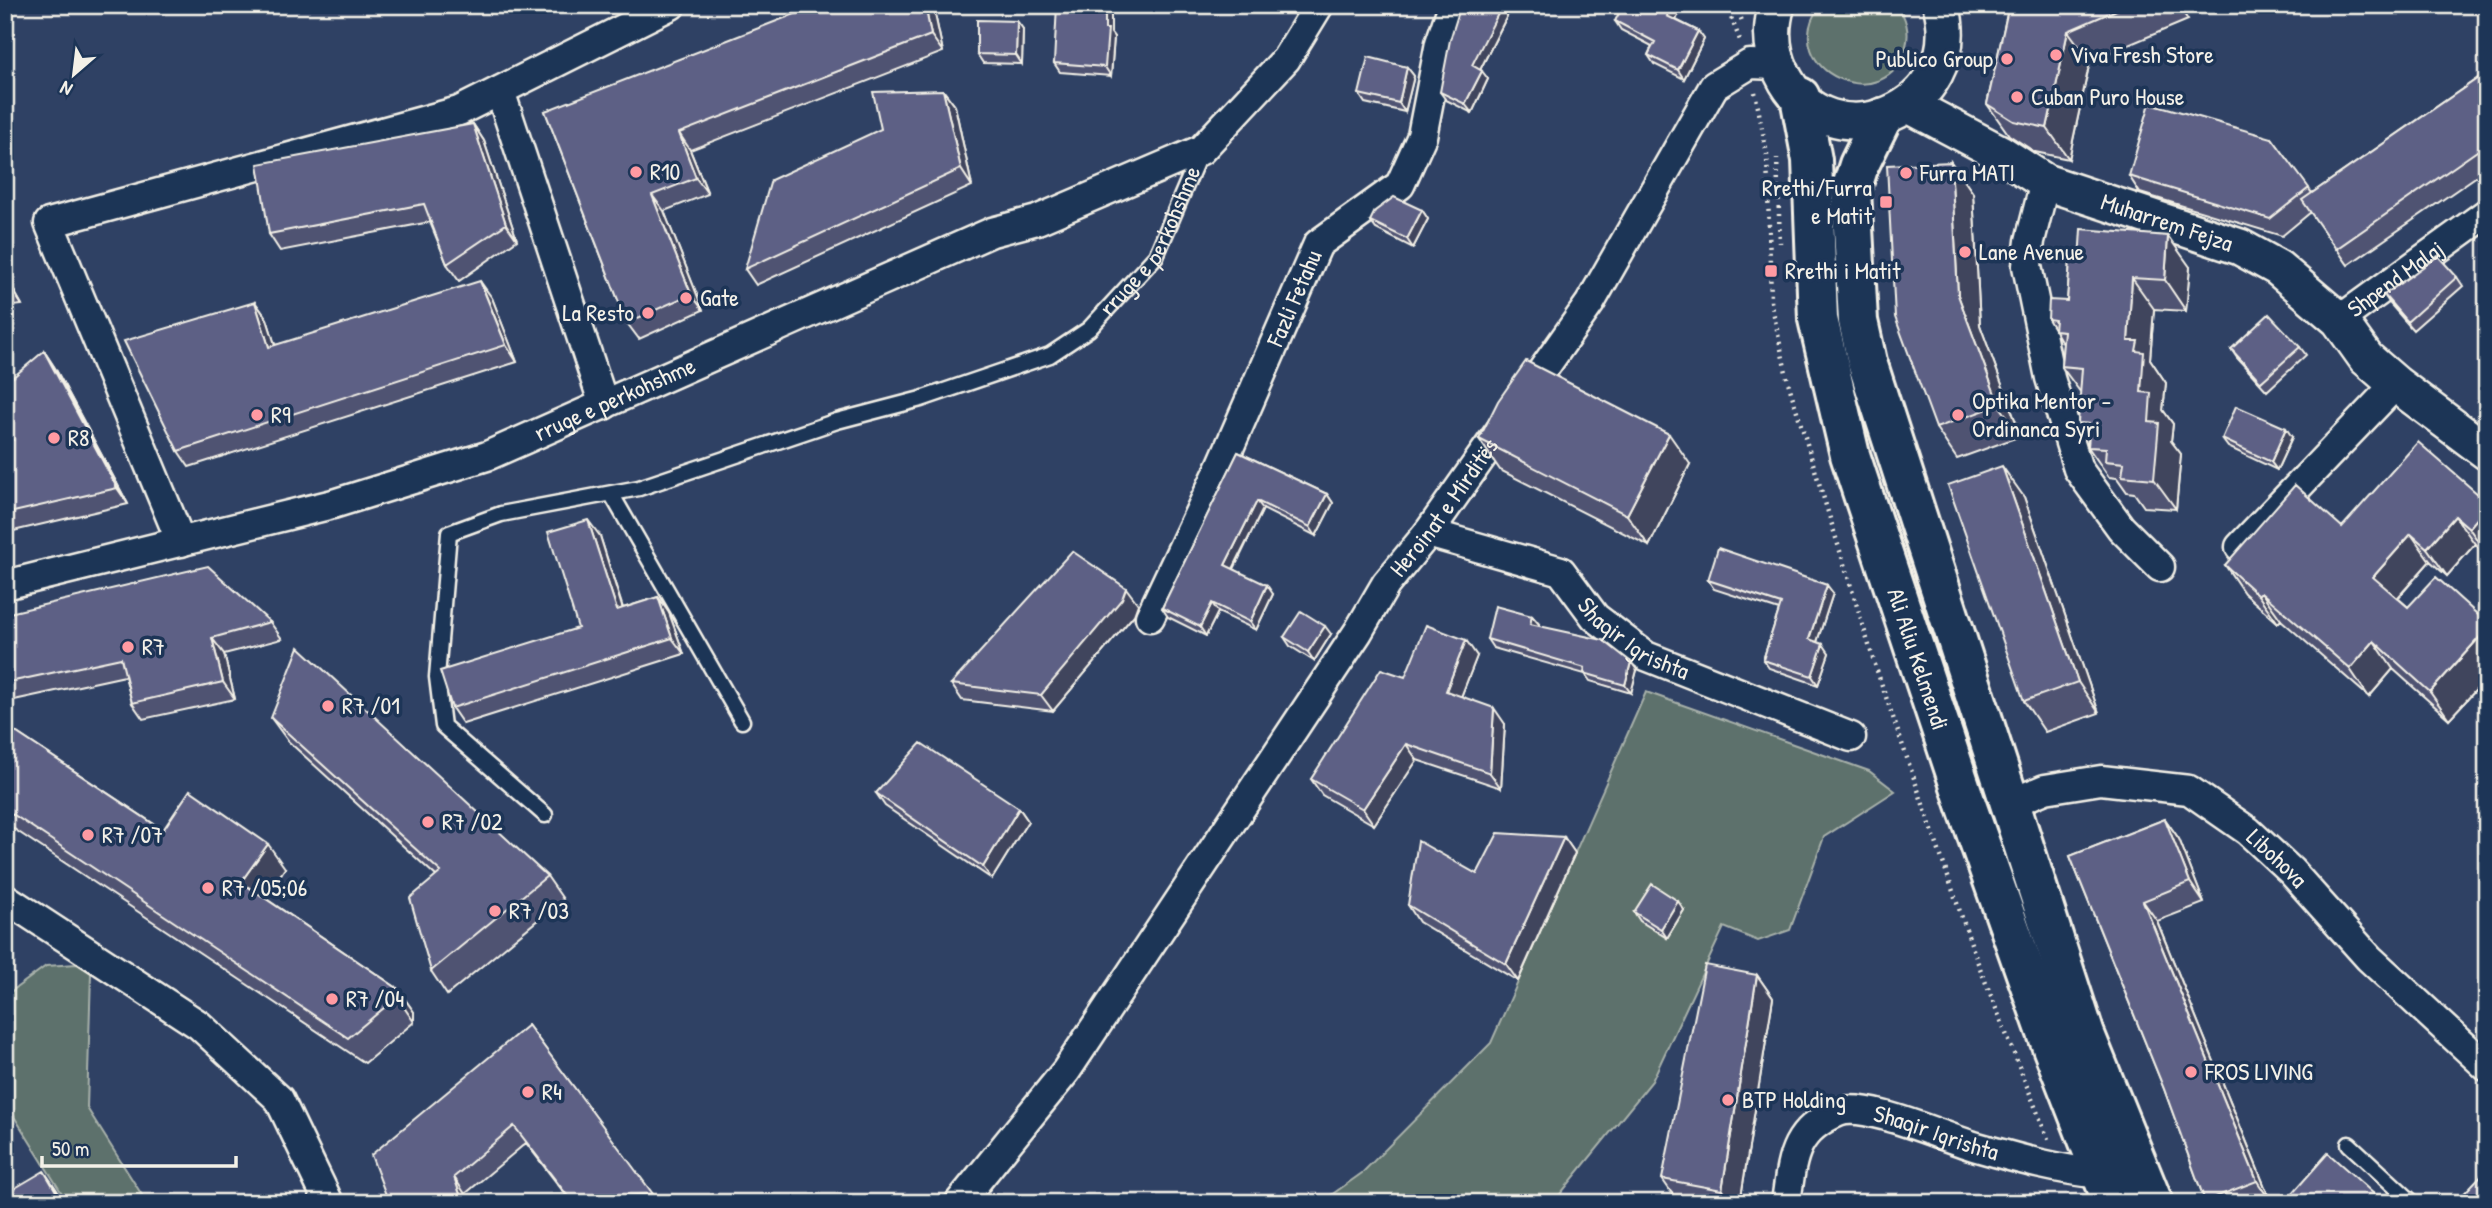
<svg xmlns="http://www.w3.org/2000/svg" width="2492" height="1208" font-family="'Patrick Hand',sans-serif">
<style>
.green{fill:#5d716c;stroke:#a8b1aa;stroke-width:2}
.lines{fill:none;stroke-linecap:round;stroke-linejoin:round}
.service-casing{stroke:#f4f1e8;stroke-width:19}
.minor-casing{stroke:#f4f1e8;stroke-width:33}
.tertiary-casing{stroke:#f4f1e8;stroke-width:40}
.secondary-casing{stroke:#f4f1e8;stroke-width:44}
.path{stroke:#f4f1e8;stroke-width:4.5;stroke-dasharray:2 5;stroke-linecap:butt}
.service{stroke:#1d3557;stroke-width:14}
.minor{stroke:#1d3557;stroke-width:28}
.tertiary{stroke:#1d3557;stroke-width:35}
.secondary{stroke:#1d3557;stroke-width:38}
.wall{fill:#505372;stroke:#f4f1e8;stroke-width:2}
.shaded-wall{fill:#41445d;stroke:#f4f1e8;stroke-width:2}
.building{fill:#5d6185;stroke:#f4f1e8;stroke-width:2}
.poi-dot{fill:#ff9aa2;stroke:#1d3557;stroke-width:2.5}
.labels{text-anchor:middle;stroke-width:7;stroke-linejoin:round;paint-order:stroke}
.poi-label{font-size:24px;fill:#f4f1e8;stroke:#1d3557;text-anchor:start}
.street-label{font-size:24px;fill:#f4f1e8;stroke:#1d3557}
</style>
<rect width="100%" height="100%" fill="#2f4164"/>
<filter id="ink" filterUnits="userSpaceOnUse"><feTurbulence type="fractalNoise" baseFrequency=".0143" numOctaves="2"/><feDisplacementMap in="SourceGraphic" scale="14" xChannelSelector="R" yChannelSelector="G"/><feConvolveMatrix kernelMatrix="1 2 1 2 8 2 1 2 1" color-interpolation-filters="sRGB"/></filter>
<g filter="url(#ink)">
<path class="green" d="M1820,5H1897C1906,17 1910,32 1906,46C1889,121 1773,71 1820,5Z
M1646,692L1869,771L1895,791L1824,837L1790,930L1758,941L1724,927L1652,1081L1553,1203H1320L1362,1173L1491,1043Z
M77,964L91,973L87,1108L147,1203H68L5,1102V996L46,966Z"/>
<g class="lines">
<defs>
<g id="service">
<path d="M612,495L742,721"/>
<path id="s1" d="M545,815L443,726L437,677L449,533L501,514L639,488L837,421L921,399L1050,355L1089,329L1156,256L1199,155"/>
<path d="M2349,1144L2413,1203"/>
</g>
<g id="minor">
<path d="M500,91L604,405"/>
<path d="M2045,182L2030,241L2027,266L2050,378L2078,469L2121,528L2160,567"/>
<path id="s2" d="M2339,320L2487,213"/>
<path id="s3" d="M1428,533L1561,571L1595,617L1646,656L1851,737"/>
<path d="M181,542L49,223L459,111L671,5"/>
<path d="M2240,547L2396,384"/>
<path id="s4" d="M5,585L333,504L487,456L992,232L1037,220L1201,150L1286,59L1319,5"/>
<path id="s5" d="M1150,617L1219,471L1318,244L1400,185L1422,136L1440,43L1453,5"/>
<path id="s6" d="M2009,804L2045,789L2101,780L2189,790L2248,831L2291,871L2369,958L2487,1067"/>
<path d="M5,898L199,1025L279,1099L329,1203"/>
<path id="s7" d="M959,1203L1066,1071L1358,632L1386,584L1428,533L1590,303L1714,86L1750,64L1778,65"/>
<path id="s8" d="M1786,1203C1792,1160 1792,1131 1838,1112C1866,1101 1947,1139 1977,1147C2019,1159 2059,1170 2102,1174"/>
</g>
<g id="tertiary">
<path d="M1777,5C1770,28 1771,51 1782,73C1827,168 1971,110 1941,5"/>
<path id="s9" d="M1909,105L2000,153L2045,182L2240,247L2278,268L2339,320L2366,358L2396,384L2487,452"/>
</g>
<g id="secondary">
<path id="s10" d="M1800,97L1812,160L1818,319L1850,455L1967,807L2052,1047L2113,1203"/>
<path d="M1882,118L1859,165L1851,190L1858,321L1867,362L2085,1035L2153,1203"/>
</g>
</defs>
<use href="#service" class="service-casing"/>
<use href="#minor" class="minor-casing"/>
<use href="#tertiary" class="tertiary-casing"/>
<use href="#secondary" class="secondary-casing"/>
<path class="path" d="M1726,5L1740,40
M1736,5L1742,21
M1755,92L1767,154L1771,301L1788,382L1876,668L1976,958L2048,1139
M1777,158L1780,243"/>
<use href="#service" class="service"/>
<use href="#minor" class="minor"/>
<use href="#tertiary" class="tertiary"/>
<use href="#secondary" class="secondary"/>
</g>
<path class="wall" d="M933,5L943,52L690,150L708,194L664,211L703,310L639,339L627,323L545,111Z
M2009,5H2178L2188,20L2090,61L2069,159L2035,152L2009,135L1987,104Z
M1503,6L1508,14L1480,70L1488,79L1472,113L1446,100L1440,92Z
M1682,8L1676,20L1698,31L1704,39L1684,79L1654,64L1648,55L1652,46L1621,30L1615,21Z
M1017,21L1023,29L1022,64L983,63L977,54Z
M1111,33L1114,37L1111,76L1060,72L1054,63Z
M1407,67L1414,76L1405,112L1365,103L1359,94Z
M2487,72V169L2348,265L2311,212L2282,236L2140,193L2129,176L2272,138L2312,193Z
M943,90L955,106L972,186L756,285L745,269L881,129Z
M473,124L484,141L517,240L459,281L447,264L430,222L280,251L269,234Z
M1951,162L1973,193L1980,325L2021,436L1957,459L1936,428Z
M1422,210L1428,219L1413,248L1376,229L1370,221Z
M2070,261L2190,267L2186,311L2154,309L2150,359L2166,383L2163,410L2173,424L2171,441L2181,454L2176,509L2144,507L2134,493L2127,492L2117,478L2109,477L2088,447V438L2078,423L2081,393L2061,366L2063,344L2048,319L2067,301Z
M5,275L22,305L5,307Z
M2457,277L2463,286L2413,330L2390,304L2384,295Z
M492,298L517,362L189,467L178,451L255,302L267,319L275,345Z
M2300,347L2306,355L2267,391L2237,358L2231,349Z
M44,351L55,368L128,504L5,533V442L13,440Z
M2292,437L2277,470L2228,447L2222,439Z
M1479,439L1690,464L1649,546L1500,470Z
M1238,452L1327,494L1333,503L1316,536L1263,509L1234,569L1273,594L1256,630L1218,612L1206,636L1168,617L1162,608Z
M2024,497L2099,713L2045,732L2024,701Z
M2487,502V555L2475,544L2447,576L2430,561L2398,598L2408,607L2487,623V678L2449,719L2393,669L2369,697L2281,620L2278,623L2244,593L2225,565L2342,527Z
M600,536L623,608L658,597L669,613L684,654L463,724L452,708L578,628Z
M1708,580L1833,593L1817,642L1829,653L1818,685L1769,668L1763,660L1779,610L1714,589Z
M1138,604L1134,615L1053,711L962,700L951,684Z
M5,614L270,622L282,639L224,654L235,699L143,719L132,703L125,676L5,702Z
M1532,616L1539,624L1538,626L1631,662L1637,670L1631,693L1590,681L1585,674L1493,648L1487,639Z
M1331,634L1314,661L1290,646L1284,637Z
M1477,656L1461,697L1505,724L1501,788L1417,760L1374,825L1322,795L1311,779L1405,677Z
M271,718L547,876L563,899L447,995L431,971L436,876L288,741Z
M5,725L163,830L285,868L265,898L397,988L414,1012V1022L365,1063L5,823Z
M876,793L1019,808L1028,821L992,879L885,806Z
M2165,819L2179,839L2204,903L2157,921L2271,1202L2268,1203H2206L2205,1201L2164,1089L2070,856Z
M1564,837L1575,853L1518,981L1419,922L1408,905Z
M1684,910L1667,938L1640,921L1634,912Z
M1757,975L1773,998L1740,1203L1678,1202L1662,1179Z
M528,1025L659,1203H572L526,1143L465,1194L389,1203Z"/>
<path class="shaded-wall" d="M925,5H933L943,52L931,35Z
M1105,5H1111V33L1114,37L1111,76L1105,67Z
M1497,5H1503V6L1508,14L1478,74L1472,65Z
M1673,5H1680L1682,8L1673,24L1667,16Z
M1017,21L1023,29L1022,64L1016,55Z
M1698,31L1704,39L1684,79L1678,70Z
M2068,31L2090,61L2069,159L2047,128Z
M1407,67L1414,76L1405,112L1399,103Z
M1482,71L1488,79L1472,113L1465,104Z
M943,90L955,106L972,186L961,169Z
M473,124L484,141L517,240L506,224Z
M679,133L690,150L708,194L696,178Z
M1951,162L1973,193L1980,325L2021,436L1999,405L1958,295Z
M652,195L664,211L703,310L691,294Z
M1422,210L1428,219L1413,248L1407,239Z
M2168,236L2190,267L2186,311L2165,280Z
M5,275L22,305L5,280Z
M2132,278L2154,309L2150,359L2166,383L2163,410L2173,424L2171,441L2181,454L2176,509L2154,479L2149,422L2128,341Z
M480,281L492,298L517,362L506,345Z
M255,302L267,319L281,364L269,347Z
M44,351L55,368L128,504L117,488Z
M2286,428L2292,437L2277,470L2271,462Z
M1669,434L1690,464L1649,546L1627,515Z
M2002,466L2024,497L2099,713L2078,682Z
M1327,494L1333,503L1316,536L1310,527Z
M1257,501L1263,509L1231,573L1225,565Z
M2487,507V554L2469,528Z
M2455,516L2475,544L2447,576L2427,548Z
M588,520L600,536L628,626L617,610Z
M2411,534L2430,561L2392,604L2373,577Z
M1267,585L1273,594L1256,630L1250,622Z
M1827,585L1833,593L1815,648L1809,639Z
M1126,588L1138,604L1134,615L1053,711L1041,695Z
M2261,592L2281,620L2278,623L2258,595Z
M658,597L669,613L684,654L672,638Z
M1212,603L1218,612L1206,636L1200,627Z
M1532,616L1539,624L1536,632L1530,624Z
M1325,626L1331,634L1314,661L1308,652Z
M2487,629V678L2449,719L2430,692Z
M212,638L224,654L235,699L223,682Z
M1466,640L1477,656L1457,707L1446,691Z
M2374,641L2393,669L2369,697L2350,669Z
M1823,644L1829,653L1818,685L1812,676Z
M1631,662L1637,670L1631,693L1625,685Z
M1494,708L1505,724L1501,788L1490,773Z
M1406,744L1417,760L1374,825L1363,809Z
M1019,808L1028,821L992,879L983,867Z
M2165,819L2179,839L2204,903L2190,882Z
M1564,837L1575,853L1518,981L1506,964Z
M268,844L285,868L259,907L241,882Z
M1678,901L1684,910L1667,938L1661,929Z
M2143,901L2157,921L2271,1202L2257,1181Z
M1757,975L1773,998L1740,1203H1731L1722,1190Z
M397,988L414,1012V1022L397,997Z
M44,1171L55,1187L65,1203H63Z
M454,1177L465,1194L469,1203H463Z"/>
<path class="building" d="M818,5H925L931,35L679,133L696,178L652,195L691,294L627,323L545,111Z
M1057,5H1105V29H1108L1105,67L1054,63Z
M1461,5L1502,6L1472,65L1482,71L1465,104L1440,92L1450,40Z
M1623,5H1673L1667,16L1698,31L1678,70L1648,55L1655,42L1615,21Z
M2009,5H2128L2068,31L2047,128L2014,121L1987,104Z
M977,20L1017,21L1016,55L977,54Z
M1368,57L1407,67L1399,103L1359,94Z
M2487,72V144L2336,249L2302,200Z
M943,90L961,169L745,269L771,180L881,129L873,92Z
M2150,103L2272,138L2309,188L2270,219L2129,176Z
M473,124L506,224L447,264L424,204L269,234L258,164Z
M1951,162L1958,295L1999,405L1936,428L1895,317L1887,165Z
M1394,197L1422,210L1407,239L1370,221L1375,211Z
M2081,229L2168,236L2165,280L2132,278L2128,341H2138L2136,351L2144,352L2141,392L2151,393L2149,422L2159,423L2154,479L2122,476L2124,463L2105,461L2106,448L2088,447L2090,424L2078,423L2082,368L2061,366L2064,331L2054,330L2055,320L2048,319L2049,300L2067,301L2070,261H2079Z
M2438,256L2457,277L2407,322L2384,295Z
M5,280L10,289L5,290Z
M480,281L506,345L178,451L124,341L255,302L269,347Z
M2269,314L2300,347L2261,382L2231,349Z
M44,351L117,488L5,514V442L13,440L5,425V384Z
M1526,361L1669,434L1627,515L1479,439L1498,401Z
M2236,406L2286,428L2271,462L2222,439Z
M2418,442L2487,502V507L2469,528L2455,516L2427,548L2411,534L2373,577L2408,607L2436,577L2487,623V629L2430,692L2374,641L2350,669L2261,592L2258,595L2225,565L2295,485L2342,527Z
M1238,452L1327,494L1310,527L1257,501L1225,565L1267,585L1250,622L1212,603L1200,627L1162,608Z
M2002,466L2078,682L2024,701L1948,485Z
M588,520L617,610L658,597L672,638L452,708L440,671L578,628L548,532Z
M1718,548L1827,585L1809,639L1823,644L1812,676L1763,660L1781,604L1708,580Z
M1072,551L1126,588L1122,599L1041,695L951,684Z
M208,566L270,622L212,638L223,682L132,703L121,658L5,683V614Z
M1495,606L1532,616L1530,624L1603,640L1631,662L1625,685L1584,673L1585,668L1487,639Z
M1301,611L1325,626L1308,652L1284,637Z
M1426,625L1466,640L1446,691L1494,708L1490,773L1406,744L1363,809L1311,779L1381,669L1405,677Z
M299,647L547,876L431,971L410,898L441,872L271,718Z
M5,725L163,830L190,790L268,844L241,882L397,988V997L348,1038L5,809Z
M921,743L1019,808L983,867L876,793Z
M2165,819L2190,882L2143,901L2257,1181L2205,1201L2164,1089L2070,856Z
M1498,833L1564,837L1506,964L1408,905L1418,841L1477,874Z
M1652,884L1678,901L1661,929L1634,912Z
M1705,965L1757,975L1722,1190L1662,1179Z
M528,1025L653,1194L570,1199L514,1126L454,1177L463,1203H389L371,1155Z
M2328,1153L2384,1203H2284Z
M2487,1169V1203H2455Z
M44,1171L63,1203H5V1194Z"/>
</g>
<g class="poi-dot">
<circle cx="2056" cy="55" r="7"/>
<circle cx="2007" cy="59" r="7"/>
<circle cx="2017" cy="97" r="7"/>
<circle cx="636" cy="172" r="7"/>
<circle cx="1906" cy="173" r="7"/>
<rect x="1879" y="195" width="14" height="14" rx="3.5"/>
<circle cx="1965" cy="252" r="7"/>
<rect x="1764" y="264" width="14" height="14" rx="3.5"/>
<circle cx="686" cy="298" r="7"/>
<circle cx="648" cy="313" r="7"/>
<circle cx="257" cy="415" r="7"/>
<circle cx="1958" cy="415" r="7"/>
<circle cx="54" cy="438" r="7"/>
<circle cx="128" cy="647" r="7"/>
<circle cx="328" cy="706" r="7"/>
<circle cx="428" cy="822" r="7"/>
<circle cx="88" cy="835" r="7"/>
<circle cx="208" cy="888" r="7"/>
<circle cx="495" cy="911" r="7"/>
<circle cx="332" cy="999" r="7"/>
<circle cx="2191" cy="1072" r="7"/>
<circle cx="528" cy="1092" r="7"/>
<circle cx="1728" cy="1100" r="7"/>
</g>
<g class="labels">
<g class="poi-label">
<text x="2070" y="63">Viva Fresh Store</text>
<text x="1993" y="67" text-anchor="end">Publico Group</text>
<text x="2031" y="105">Cuban Puro House</text>
<text x="650" y="180">R10</text>
<text x="1920" y="181">Furra MATI</text>
<text x="1872" y="196" text-anchor="end">Rrethi/Furra<tspan x="1872" dy="28">e Matit</tspan></text>
<text x="1979" y="260">Lane Avenue</text>
<text x="1785" y="279">Rrethi i Matit</text>
<text x="700" y="306">Gate</text>
<text x="634" y="321" text-anchor="end">La Resto</text>
<text x="1972" y="409">Optika Mentor -<tspan x="1972" dy="28">Ordinanca Syri</tspan></text>
<text x="271" y="423">R9</text>
<text x="68" y="446">R8</text>
<text x="142" y="655">R7</text>
<text x="342" y="714">R7 /01</text>
<text x="442" y="830">R7 /02</text>
<text x="102" y="843">R7 /07</text>
<text x="222" y="896">R7 /05;06</text>
<text x="509" y="919">R7 /03</text>
<text x="346" y="1007">R7 /04</text>
<text x="2205" y="1080">FROS LIVING</text>
<text x="542" y="1100">R4</text>
<text x="1742" y="1108">BTP Holding</text>
</g>
<g class="street-label">
<text dy="8" stroke="none"><textPath href="#s9" startOffset="285">Muharrem Fejza</textPath></text>
<text dy="8" stroke="none"><textPath href="#s1" startOffset="1113">rruge e perkohshme</textPath></text>
<text dy="8" stroke="none"><textPath href="#s2" startOffset="70">Shpend Malaj</textPath></text>
<text dy="8" stroke="none"><textPath href="#s5" startOffset="350">Fazli Fetahu</textPath></text>
<text dy="8" stroke="none"><textPath href="#s4" startOffset="639">rruge e perkohshme</textPath></text>
<text dy="8" stroke="none"><textPath href="#s7" startOffset="849">Heroinat e Mirditës</textPath></text>
<text dy="8" stroke="none"><textPath href="#s3" startOffset="240">Shaqir Igrishta</textPath></text>
<text dy="8" stroke="none"><textPath href="#s10" startOffset="578">Ali Aliu Kelmendi</textPath></text>
<text dy="8" stroke="none"><textPath href="#s6" startOffset="296">Libohova</textPath></text>
<text dy="8" stroke="none"><textPath href="#s8" startOffset="214">Shaqir Igrishta</textPath></text>
</g>
</g>
<rect width="2492" height="1208" fill="none" stroke="#1d3557" stroke-width="28"/>
<rect x="14" y="14" width="2464" height="1180" fill="none" stroke="#f4f1e8" stroke-width="2.5" filter="url(#ink)"/>
<g transform="translate(74 74) rotate(208)" stroke="#1d3557" stroke-width="5" paint-order="stroke">
<path d="M0-5L12 26L0 18L-12 26Z" fill="#f4f1e8"/>
<text y="-10" font-size="19" font-weight="bold" text-anchor="middle" fill="#f4f1e8">N</text>
</g>
<path d="M42 1156v10h194v-10" fill="none" stroke="#f4f1e8" stroke-width="3.5"/>
<text x="52" y="1156" font-size="21" fill="#f4f1e8" stroke="#1d3557" stroke-width="5" paint-order="stroke">50 m</text>
</svg>
